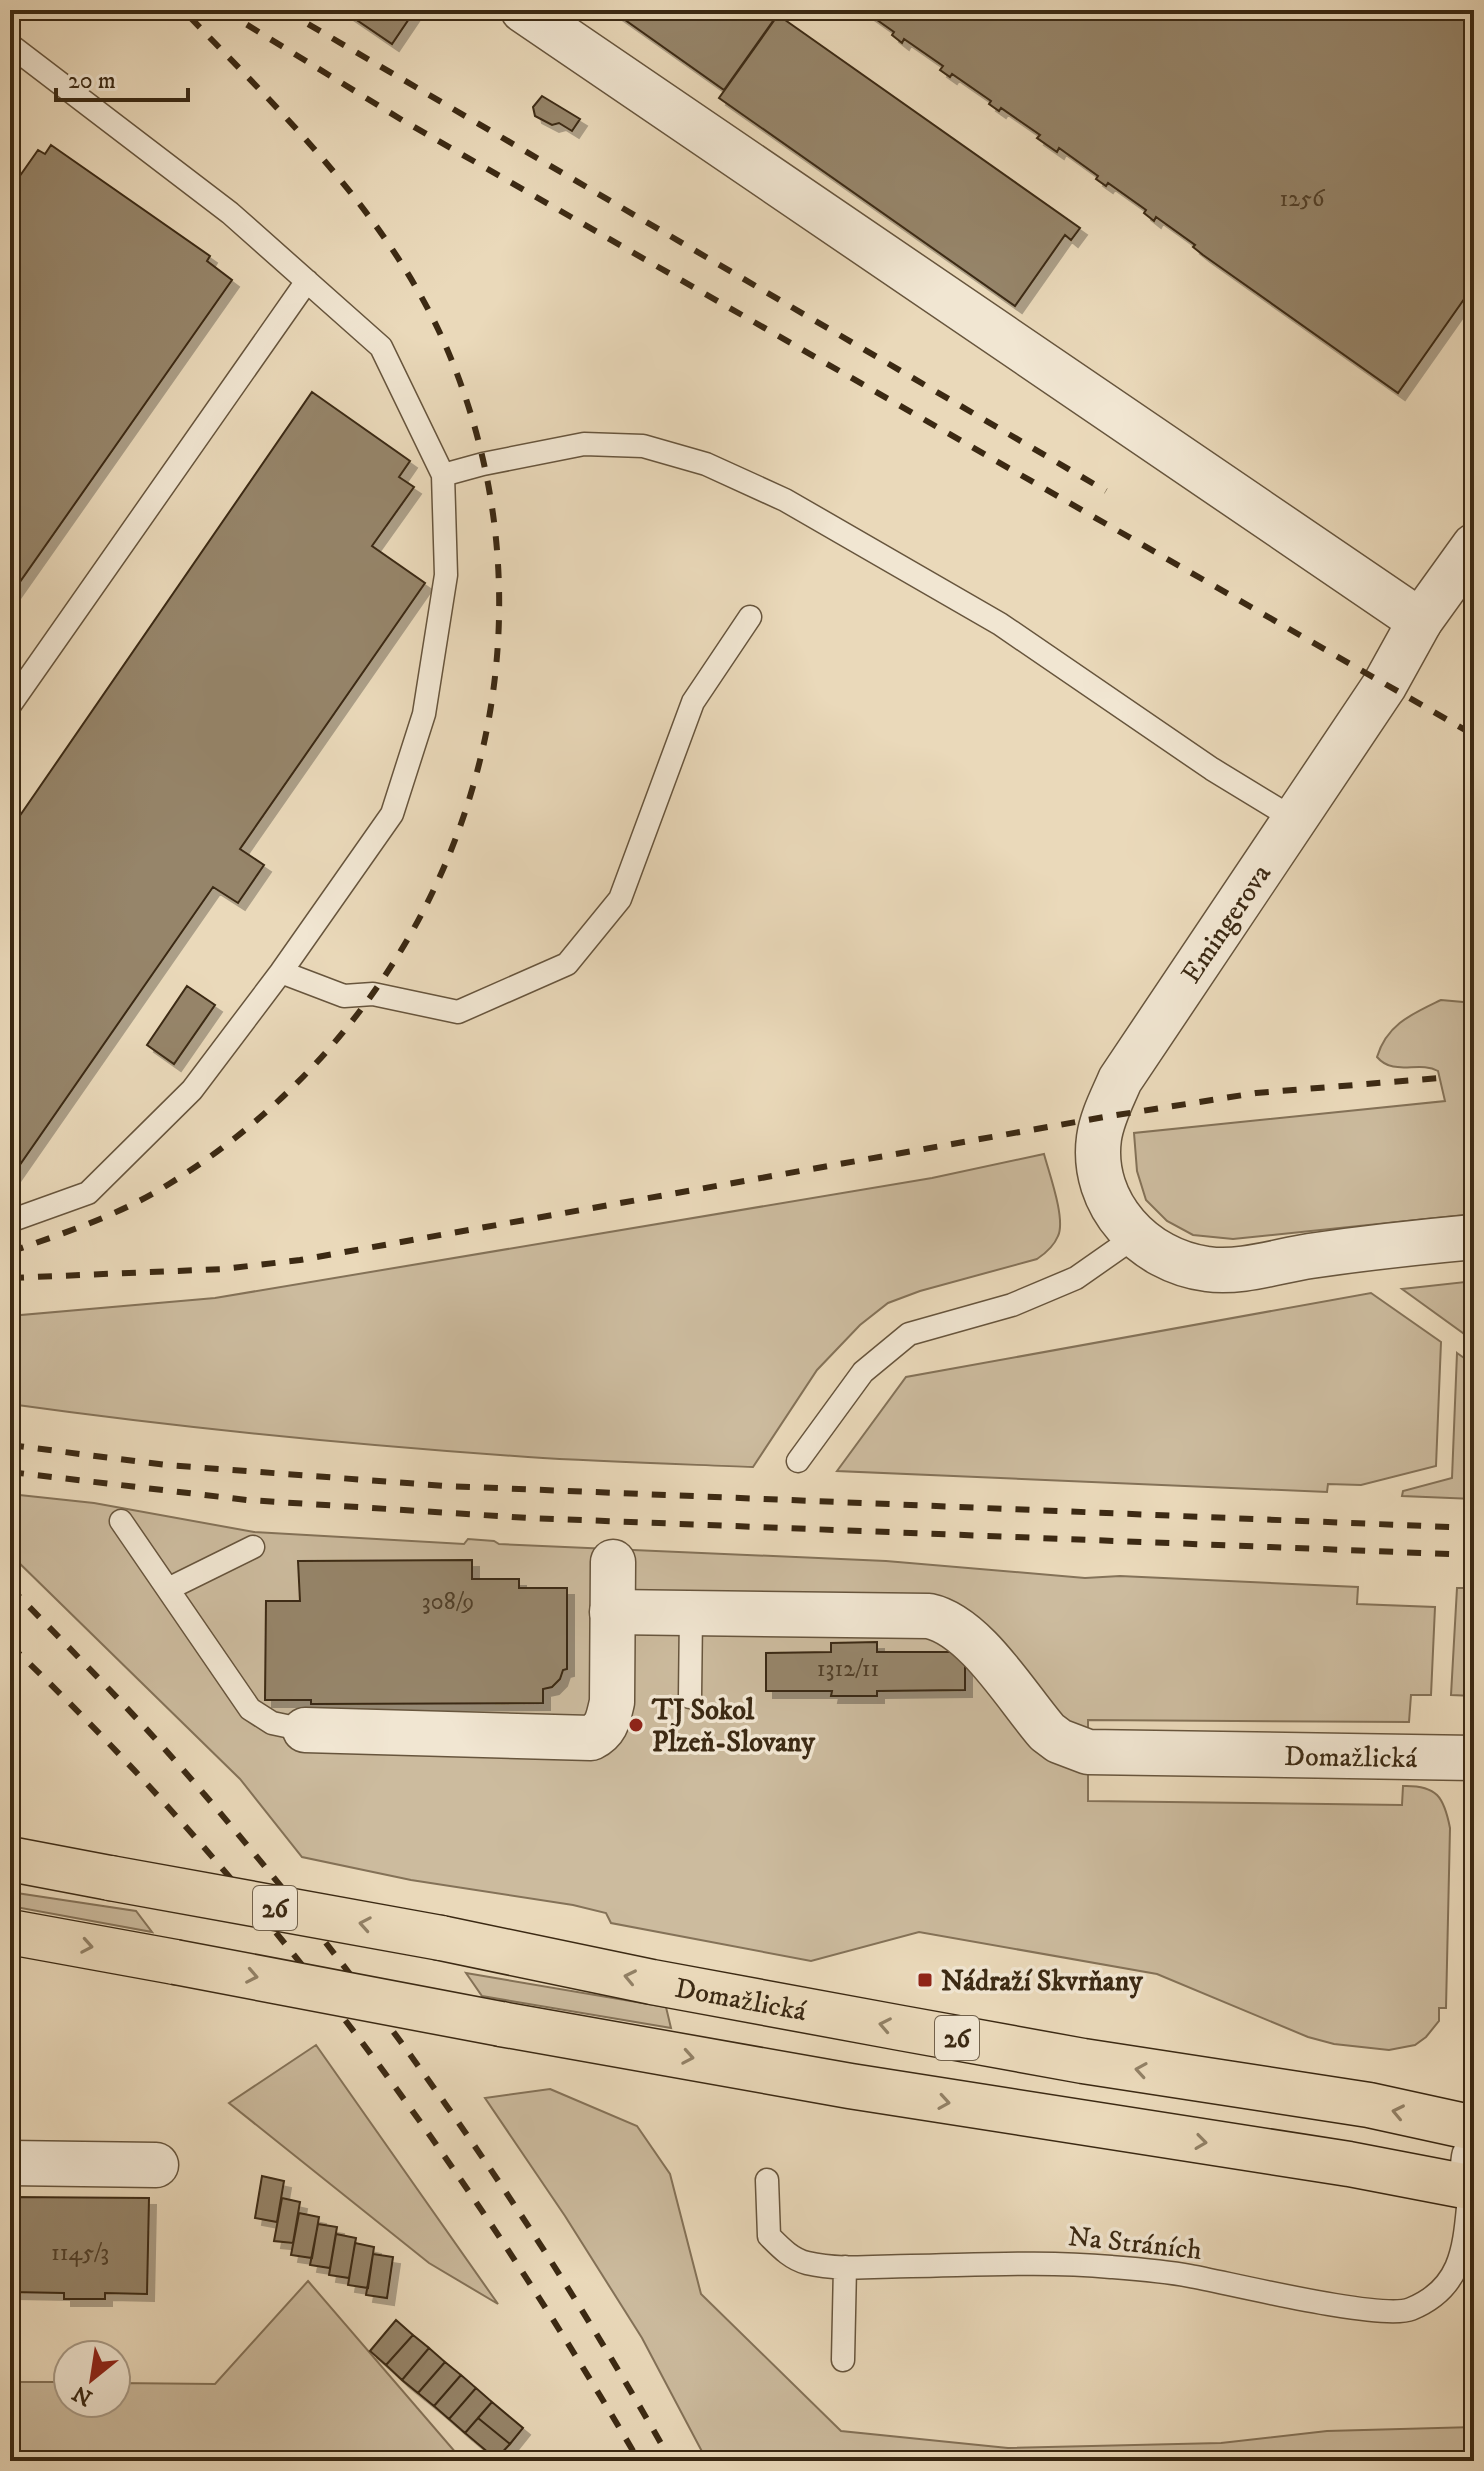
<svg xmlns="http://www.w3.org/2000/svg" width="1484" height="2471" font-family="'IM FELL DW Pica',serif">
<style>
.green{fill:#ccbb9e;stroke:#847258;stroke-width:2}
.building{fill:#96856a;stroke:#3b2913;stroke-width:2;filter:url(#shadow)}
.lines{fill:none;stroke-linecap:round;stroke-linejoin:round}
.service-casing{stroke:#67553d;stroke-width:25}
.minor-casing{stroke:#67553d;stroke-width:47}
.primary-casing{stroke:#3b2913;stroke-width:47}
.service{stroke:#f1e6d2;stroke-width:22}
.minor{stroke:#f1e6d2;stroke-width:44}
.primary{stroke:#ead9ba;stroke-width:44}
.rail{stroke:#3b2913;stroke-width:6;stroke-dasharray:14 14;stroke-linecap:butt}
.primary-bridge-casing{stroke:#3b2913;stroke-width:47;stroke-linecap:butt}
.primary-bridge{stroke:#ead9ba;stroke-width:44}
.oneway{stroke:#928166}
.poi-dot{fill:#8f2418;stroke:#f1e6d2;stroke-width:3}
.labels{text-anchor:middle;stroke-width:7;stroke-linejoin:round;paint-order:stroke}
.number-label{font-size:24px;fill:#524029}
.shield{fill:#f1e6d2;stroke:#72624c;stroke-width:2}
.shield-label{font-size:26px;font-weight:bold;fill:#3b2913}
.street-label{font-size:28px;fill:#3b2913;stroke:#f1e6d2}
.poi-label{font-size:28px;font-weight:bold;fill:#3b2913;stroke:#f1e6d2;text-anchor:start}
</style>
<defs>
<filter id="shadow"><feDropShadow dx="7" dy="7" stdDeviation="0" flood-color="#0004"/></filter>
</defs>
<rect width="100%" height="100%" fill="#ead9ba"/>
<filter id="stains"><feTurbulence type="fractalNoise" baseFrequency=".0025" numOctaves="4"/><feColorMatrix values="0 0 0 0 .2 0 0 0 0 .09 0 0 0 0 .02 0 0 0 .5 -.17"/></filter>
<radialGradient id="worn" r=".72"><stop offset=".6" stop-color="#630" stop-opacity="0"/><stop offset="1" stop-color="#630" stop-opacity=".3"/></radialGradient>
<path class="green" d="M1441,1000L1474,1003V1214L1233,1239L1193,1235L1167,1221L1146,1200L1137,1171L1134,1133L1445,1101L1438,1071C1419,1060 1394,1077 1377,1057C1387,1024 1412,1014 1441,1000Z
M1044,1154C1049,1173 1066,1219 1058,1236C1054,1246 1046,1253 1037,1259L920,1291L888,1303L860,1325L817,1370L753,1467C678,1464 603,1462 528,1457C355,1445 182,1428 10,1404V1316L215,1298L932,1178Z
M1474,1281V1341L1402,1289Z
M1371,1293L1441,1342L1436,1466L1361,1485L1328,1484L1327,1492L837,1471L906,1377Z
M1457,1353L1474,1365V1499L1402,1496L1403,1491L1452,1478Z
M10,1494L94,1503L254,1532L464,1544L468,1539L494,1541L499,1544L886,1561L1085,1578L1120,1576L1358,1587L1357,1604L1435,1607L1431,1695H1411L1409,1722L1088,1720V1801L1402,1805L1403,1786C1437,1785 1444,1797 1450,1828L1446,2008H1439V2021L1426,2037L1415,2045L1389,2050L1334,2044L1308,2037L1157,1974L919,1932L811,1961L611,1923L606,1913L573,1905L411,1880L302,1857L240,1779L10,1554Z
M1457,1588H1474V1696L1451,1695Z
M10,1892L136,1911L152,1932L10,1906Z
M466,1973L666,2007L671,2028L482,1996Z
M316,2045L498,2304L429,2263L229,2103Z
M550,2089L637,2126L670,2174L701,2294L841,2431L1008,2448L1221,2443L1327,2431L1474,2427V2461H707L642,2338L565,2216L485,2098Z
M308,2281L463,2461H10V2382H68V2403H116V2383L215,2384Z"/>
<path class="building" d="M342,10H415L392,44Z
M611,10H757L773,21L724,90Z
M863,10H1474V285L1398,393L1203,255L1193,247L1195,245L1156,217L1154,221L1144,213L1146,210L1108,183L1106,186L1096,179L1098,176L1059,148L1057,152L1037,138L1040,135L1001,108L999,111L989,104L991,101L952,74L950,77L940,70L943,66L904,39L902,43L892,35L894,32Z
M778,15L1080,228L1071,240L1065,235L1015,306L719,98Z
M542,96L580,119L572,131L559,123L552,125L535,116L533,107Z
M51,145L210,256L207,261L232,280L10,596V190L38,150L45,154Z
M312,392L410,461L399,477L414,487L372,546L425,583L240,849L264,865L238,903L213,887L10,1179V830Z
M187,986L215,1005L174,1064L147,1045Z
M472,1560V1579H519V1588H567V1669L563,1670L560,1679L552,1687L543,1689V1703L311,1704V1700H265L266,1601H300L298,1561Z
M877,1642V1652H965V1690L877,1691V1696H831L832,1691H766V1653L831,1652V1643Z
M262,2176L284,2181L277,2222L255,2218Z
M10,2197L149,2198L147,2294L105,2293V2299H64V2293L10,2292Z
M282,2198L300,2202L293,2243L274,2241Z
M299,2213L319,2217L312,2258L291,2255Z
M318,2224L337,2227L330,2268L310,2265Z
M336,2234L356,2238L349,2278L329,2275Z
M355,2243L374,2247L368,2288L348,2285Z
M373,2254L393,2257L387,2298L366,2295Z
M396,2320L413,2335L386,2365L370,2351Z
M413,2335L429,2348L402,2380L386,2365Z
M429,2348L445,2362L418,2393L402,2380Z
M445,2362L461,2375L434,2406L418,2393Z
M461,2375L476,2388L449,2419L434,2406Z
M476,2388L492,2402L465,2433L449,2419Z
M492,2402L523,2428L510,2444L478,2418Z
M478,2418L510,2444L496,2459L465,2433Z"/>
<g class="lines">
<defs>
<path id="service" d="M10,45L230,213L381,347L443,475L446,575L424,714L392,814L281,972L192,1090L88,1193L10,1221
M443,475L483,464L584,444L643,446L706,464L785,500L1000,624L1212,769L1294,819
M10,705L307,281
M281,972L344,996L373,994L458,1012L567,964L620,899L693,702L750,617
M798,1461L863,1372L909,1334L1012,1305L1076,1278L1136,1236
M121,1521L250,1709L272,1723L305,1730
M168,1589L253,1547
M690,1697L691,1613
M767,2180L769,2236C780,2247 791,2259 807,2263C840,2271 877,2266 911,2266C977,2265 1044,2261 1111,2267C1137,2269 1164,2271 1190,2276C1229,2283 1382,2321 1411,2309C1467,2286 1464,2240 1470,2188
M843,2360L845,2267"/>
<g id="minor">
<path d="M523,10L1420,621"/>
<path d="M1474,546L1420,621L1384,686L1120,1080C1112,1099 1102,1117 1099,1138C1090,1204 1144,1261 1207,1269C1240,1274 1278,1261 1310,1256C1365,1248 1419,1242 1474,1237"/>
<path id="s1" d="M612,1612L929,1616C975,1626 1016,1696 1047,1732L1059,1741L1088,1752L1474,1758"/>
<path d="M305,1730L591,1738C607,1730 608,1719 612,1702L613,1562"/>
<path d="M10,2163L156,2165"/>
<path d="M1470,2188L1474,2157"/>
</g>
<g id="primary">
<path d="M10,1859L110,1878"/>
<path d="M10,1932L175,1962"/>
<path id="s2" d="M441,1938L652,1982L901,2028L1083,2061L1369,2105L1474,2128"/>
<path d="M501,2024L850,2086L1349,2164L1474,2188"/>
</g>
</defs>
<use href="#service" class="service-casing"/>
<use href="#minor" class="minor-casing"/>
<use href="#primary" class="primary-casing"/>
<use href="#service" class="service"/>
<use href="#minor" class="minor"/>
<use href="#primary" class="primary"/>
<path class="rail" d="M223,10L402,120L1474,735
M284,10L1106,491
M10,1252C64,1233 120,1215 169,1184C453,1009 581,653 444,342C386,212 280,111 183,10
M10,1278L223,1269L300,1260L1104,1117L1256,1093L1440,1078
M10,1445L166,1465L446,1486L1474,1528
M10,1472L247,1500L529,1518L1474,1555
M10,1587C76,1655 143,1722 204,1794C381,2000 538,2225 671,2461
M10,1645C260,1882 465,2164 639,2461"/>
<defs>
<path id="primary-bridge" d="M110,1878L441,1938
M175,1962L501,2024"/>
</defs>
<use href="#primary-bridge" class="primary-bridge-casing"/>
<use href="#primary-bridge" class="primary-bridge"/>
</g>
<defs><path id="oneway-chevron" d="M-2-3.5L2.5 0L-2 3.5" fill="none" stroke-width="1.6" stroke-linecap="round" stroke-linejoin="round" transform="scale(2)"/></defs>
<g class="oneway">
<use href="#oneway-chevron" transform="translate(365 1924) rotate(-170)"/>
<use href="#oneway-chevron" transform="translate(87 1946) rotate(10)"/>
<use href="#oneway-chevron" transform="translate(252 1976) rotate(11)"/>
<use href="#oneway-chevron" transform="translate(630 1977) rotate(-168)"/>
<use href="#oneway-chevron" transform="translate(885 2025) rotate(-169)"/>
<use href="#oneway-chevron" transform="translate(688 2057) rotate(10)"/>
<use href="#oneway-chevron" transform="translate(1141 2070) rotate(-171)"/>
<use href="#oneway-chevron" transform="translate(944 2102) rotate(9)"/>
<use href="#oneway-chevron" transform="translate(1398 2112) rotate(-168)"/>
<use href="#oneway-chevron" transform="translate(1201 2142) rotate(8)"/>
</g>
<g class="poi-dot">
<circle cx="636" cy="1725" r="8"/>
<rect x="917" y="1972" width="16" height="16" rx="4"/>
</g>
<g class="labels">
<g class="number-label">
<text x="1302" y="206">1256</text>
<text x="448" y="1609">308/9</text>
<text x="848" y="1676">1312/11</text>
<text x="80" y="2260">1145/3</text>
</g>
<g class="shield">
<rect x="253" y="1886" width="44" height="44" rx="6"/>
<rect x="935" y="2016" width="44" height="44" rx="6"/>
</g>
<g class="shield-label">
<text x="275" y="1917">26</text>
<text x="957" y="2047">26</text>
</g>
<g class="street-label">
<text transform="translate(1225 923) rotate(-56)" y="10">Emingerova</text>
<text dy="10" stroke="none"><textPath href="#s1" startOffset="794">Domažlická</textPath></text>
<text dy="10" stroke="none"><textPath href="#s2" startOffset="306">Domažlická</textPath></text>
<text transform="translate(1135 2242) rotate(6)" y="10">Na Stráních</text>
</g>
<g class="poi-label">
<text x="652" y="1719">TJ Sokol<tspan x="652" dy="32">Plzeň-Slovany</tspan></text>
<text x="941" y="1990">Nádraží Skvrňany</text>
</g>
</g>
<rect width="1484" height="2471" fill="none" stroke="#ead9ba" stroke-width="40"/>
<rect x="12" y="12" width="1460" height="2447" fill="none" stroke="#3b2913" stroke-width="4"/>
<rect x="20" y="20" width="1444" height="2431" fill="none" stroke="#3b2913" stroke-width="2"/>
<g transform="translate(92 2379) rotate(210)"><circle r="38" fill="#f1e6d2" stroke="#a89a86" stroke-width="2"/>
<path d="M0-6L14 30L0 20L-14 30Z" fill="#8f2418"/>
<text y="-12" font-size="22" font-weight="bold" text-anchor="middle" fill="#3b2913">N</text>
</g>
<path d="M56 88v12h132v-12" fill="none" stroke="#3b2913" stroke-width="4"/>
<text x="68" y="88" font-size="24" fill="#3b2913" stroke="#f1e6d2" stroke-width="6" paint-order="stroke">20 m</text>
<rect width="100%" height="100%" filter="url(#stains)"/>
<rect width="100%" height="100%" fill="url(#worn)"/>
</svg>
